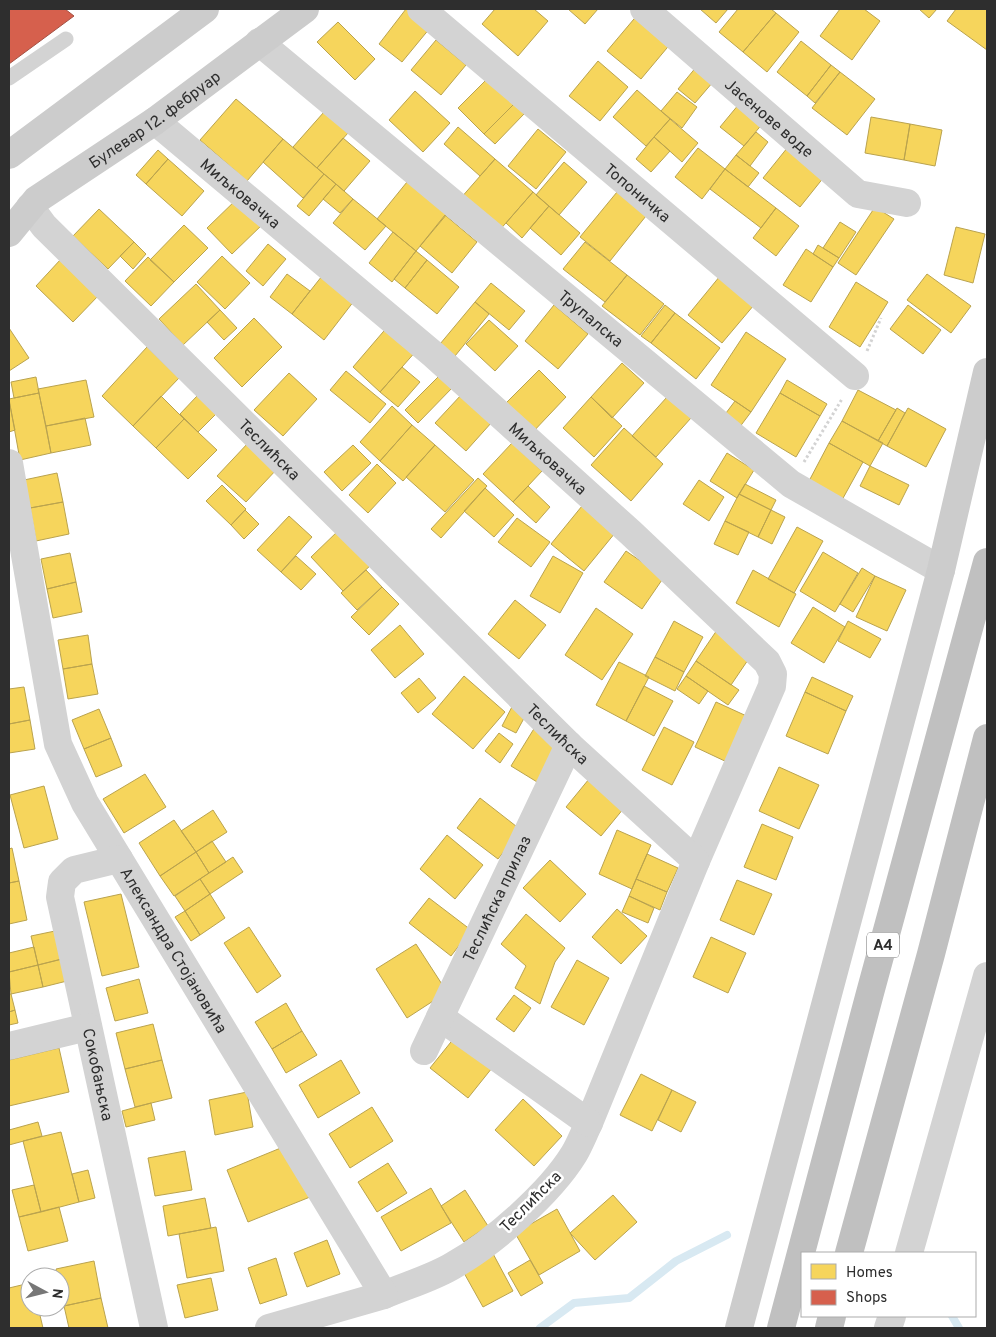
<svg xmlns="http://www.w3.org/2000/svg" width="996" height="1337" font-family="Overpass,sans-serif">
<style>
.homes{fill:#f6d55c;stroke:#baa34e}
.shops{fill:#d6604d;stroke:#a45144}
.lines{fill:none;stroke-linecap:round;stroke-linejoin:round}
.stream{stroke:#d8e9f2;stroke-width:8}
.path{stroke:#d3d3d3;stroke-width:3;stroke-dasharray:2.5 2.5;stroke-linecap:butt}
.service{stroke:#d3d3d3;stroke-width:15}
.minor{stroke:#d3d3d3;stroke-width:28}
.tertiary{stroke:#d3d3d3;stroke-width:28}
.secondary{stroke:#ccc;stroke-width:28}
.motorway{stroke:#c0c0c0;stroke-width:28}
.labels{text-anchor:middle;stroke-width:5;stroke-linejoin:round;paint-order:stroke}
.shield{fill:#fff;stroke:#6d6d6d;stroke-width:1}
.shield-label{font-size:15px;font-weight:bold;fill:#2e2e2e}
.street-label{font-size:16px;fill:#2e2e2e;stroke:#fff}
</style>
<rect width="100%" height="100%" fill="#fff"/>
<path class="homes" d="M406,9L430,28L402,62L379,44Z
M495,9H534L548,21L518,56L482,24Z
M568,9H598L585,24Z
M700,9H728L716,23Z
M738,9H771L776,13L743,52L719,32Z
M840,9H864L880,21L852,60L820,36Z
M919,9H937L929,18Z
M956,9H987V50L947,21Z
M639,13L672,42L641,79L607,51Z
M776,13L799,32L767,72L743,52Z
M338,22L375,59L355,80L317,42Z
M436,40L466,65L441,95L411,70Z
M801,41L831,65L807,96L777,72Z
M702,60L719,75L695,103L678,89Z
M598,61L628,87L600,121L569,96Z
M831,65L840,72L815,103L807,96Z
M840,72L875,99L847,135L812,108Z
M488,78L514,104L484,134L458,108Z
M637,90L670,119L646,146L613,117Z
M415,91L450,123L423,152L389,120Z
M677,92L697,107L682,128L661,111Z
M744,98L768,117L744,146L720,127Z
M236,99L283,139L247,181L200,140Z
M514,104L524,114L495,144L484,134Z
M324,112L348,133L317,168L293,147Z
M871,117L910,124L904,160L865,153Z
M670,119L698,143L682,162L654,137Z
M910,124L942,130L935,166L904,160Z
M458,127L495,159L480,176L444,144Z
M538,129L566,152L536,189L508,166Z
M756,132L768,142L750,166L736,155Z
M654,137L670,151L651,172L636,159Z
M343,138L370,161L344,191L317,168Z
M283,139L324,174L303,198L263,162Z
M792,142L828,172L800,207L763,178Z
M698,148L725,169L702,199L675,177Z
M158,150L168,159L146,184L136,175Z
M736,155L759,173L748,187L725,169Z
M168,159L204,191L182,216L146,184Z
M495,159L533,192L498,232L460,199Z
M564,162L587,182L559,215L536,195Z
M725,169L776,208L761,228L710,189Z
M324,174L336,184L309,216L297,206Z
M407,182L447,214L416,251L377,219Z
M336,184L353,199L340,213L323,199Z
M533,192L549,206L522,238L506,223Z
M617,192L646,216L610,261L580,237Z
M239,197L264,223L232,254L207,228Z
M353,199L386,226L365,250L333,223Z
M549,206L580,233L561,255L530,228Z
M875,207L894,219L856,275L838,263Z
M776,208L799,226L776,256L753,238Z
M99,209L134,242L108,269L73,236Z
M445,215L477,242L452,273L420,246Z
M840,222L856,232L839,258L823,248Z
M184,225L208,248L174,282L150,260Z
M956,227L985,234L973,283L944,275Z
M393,232L416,251L392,282L369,263Z
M134,242L146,254L133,269L120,256Z
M585,242L627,275L605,302L563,269Z
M268,244L286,259L263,286L246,271Z
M818,245L839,258L833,267L813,254Z
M806,249L833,267L811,302L783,285Z
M416,251L427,260L405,288L394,279Z
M222,256L250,283L225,309L197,282Z
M148,257L174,282L151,306L125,281Z
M61,259L99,295L73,322L36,286Z
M427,260L459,287L437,314L405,288Z
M287,274L310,291L292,314L270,297Z
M927,274L971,306L951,333L907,300Z
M627,275L664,304L640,335L602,306Z
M322,276L354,301L324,340L292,314Z
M720,276L754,305L722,343L688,315Z
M856,282L888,302L860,347L829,327Z
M491,283L525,311L509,330L475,302Z
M196,284L220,310L183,345L159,319Z
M475,302L489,314L455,356L440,344Z
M554,305L588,334L558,369L525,341Z
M665,305L675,313L651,343L641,336Z
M908,305L941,330L923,354L890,329Z
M220,310L237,328L224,340L207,322Z
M675,313L720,348L696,379L651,343Z
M254,318L282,347L242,387L214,358Z
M489,320L518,346L495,371L466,344Z
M389,325L417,350L380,392L353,367Z
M9,328L29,358L9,371Z
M746,332L786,359L751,412L711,385Z
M147,347L179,378L133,426L102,396Z
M622,363L644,383L612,418L591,397Z
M402,367L420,382L398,407L380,392Z
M539,370L566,397L531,434L503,406Z
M346,371L386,404L370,423L330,390Z
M289,373L317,399L283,436L254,410Z
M440,375L453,387L418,423L405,410Z
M36,377L39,393L14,398L11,382Z
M86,380L94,417L46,426L38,389Z
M787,380L827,404L820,416L780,393Z
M858,390L896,410L878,441L842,421Z
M39,393L51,453L20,460L9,399Z
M780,393L820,416L796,457L756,433Z
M462,394L492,422L466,451L435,423Z
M161,396L184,419L156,448L133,426Z
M197,396L216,414L198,432L180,414Z
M591,397L622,426L594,457L563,428Z
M667,397L691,418L656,457L632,436Z
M9,401L15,430L9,432Z
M735,401L751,412L739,428L723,417Z
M392,406L412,425L380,461L360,442Z
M897,408L905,413L887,446L878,441Z
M908,408L946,429L926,467L887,446Z
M85,418L91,445L51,453L46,426Z
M184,419L217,450L188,479L156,448Z
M842,421L883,443L870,466L829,443Z
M412,425L435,445L403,481L380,461Z
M624,428L663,464L631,501L591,465Z
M249,442L278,468L246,502L217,476Z
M512,443L542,471L513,502L483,474Z
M829,443L863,462L842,500L809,481Z
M353,445L371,463L342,491L324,472Z
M435,445L474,480L445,512L406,477Z
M727,453L754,470L737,498L710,481Z
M377,464L396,483L368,513L349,495Z
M870,466L909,485L899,505L860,486Z
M57,473L63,502L30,508L24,480Z
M478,478L487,486L441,538L431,529Z
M699,480L724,497L709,521L683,504Z
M745,484L776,500L771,510L739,494Z
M222,485L246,509L231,525L206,501Z
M528,486L550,507L536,523L513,502Z
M485,488L514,515L494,537L464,511Z
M739,494L771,510L758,537L725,521Z
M63,502L69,534L36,541L30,508Z
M582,506L615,533L584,571L551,544Z
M245,510L259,524L244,539L231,525Z
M771,510L785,517L772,544L758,537Z
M289,516L312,537L281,572L257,550Z
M517,518L550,542L531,567L498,542Z
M725,521L749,532L738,555L714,544Z
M797,527L823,541L794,593L768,579Z
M339,530L372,564L343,591L311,557Z
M626,551L664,577L642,609L604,582Z
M823,552L858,573L835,612L800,591Z
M70,553L76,582L47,589L41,559Z
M296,556L316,574L301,590L281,572Z
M553,556L583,573L560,613L530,596Z
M862,568L875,576L853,612L840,604Z
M366,570L382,587L357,610L341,593Z
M753,570L796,594L779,627L736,603Z
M875,576L906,590L887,631L856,617Z
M76,582L82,612L53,618L47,589Z
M382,587L399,604L369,635L351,617Z
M515,600L546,625L519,659L488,634Z
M813,607L845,627L824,663L791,643Z
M596,608L633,634L602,680L565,655Z
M674,621L703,637L684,672L655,657Z
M848,621L881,639L870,658L838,641Z
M400,625L424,654L395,678L371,650Z
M717,630L752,654L731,685L696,661Z
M88,635L92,664L63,669L58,640Z
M655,657L684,672L675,691L645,676Z
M696,661L739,690L728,705L686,676Z
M619,662L649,677L626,721L596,705Z
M92,664L98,694L68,699L63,669Z
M464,676L505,712L473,749L432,714Z
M686,676L708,691L699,704L677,689Z
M812,677L853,696L846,711L805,692Z
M419,678L436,698L418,713L401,693Z
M644,686L673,701L654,736L626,721Z
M24,687L30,720L9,724V689Z
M805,692L846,711L828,754L786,736Z
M515,701L529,709L516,733L502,726Z
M716,702L751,718L729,763L695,747Z
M99,709L111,738L84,749L72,720Z
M30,720L35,749L9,753V724Z
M535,727L566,746L542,785L511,766Z
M664,727L694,742L672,785L642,770Z
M499,733L513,744L500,763L485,751Z
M111,738L122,766L96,777L84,749Z
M779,767L819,785L799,829L759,811Z
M145,774L166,807L124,833L103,799Z
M589,779L624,808L601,836L566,807Z
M44,786L58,839L24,848L10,795Z
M480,798L521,830L498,859L457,828Z
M213,810L227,832L196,852L181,831Z
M174,820L196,852L160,876L139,843Z
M762,824L793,837L776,880L744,867Z
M617,830L651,845L632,889L599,874Z
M447,835L483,865L455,899L420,869Z
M212,841L226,862L209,873L196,852Z
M12,848L19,881L9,883V849Z
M196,852L209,873L174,896L160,876Z
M647,854L678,868L667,892L636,879Z
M233,857L243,872L210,894L200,879Z
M550,860L586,894L560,922L523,888Z
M200,879L210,894L185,911L175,896Z
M636,879L667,892L660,910L629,896Z
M737,880L772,894L754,935L720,920Z
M19,881L27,920L9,924V883Z
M121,894L139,967L102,976L84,902Z
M210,894L225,918L200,935L185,911Z
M629,896L654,908L648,923L622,912Z
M429,898L471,930L451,956L409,923Z
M617,909L647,936L621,964L592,937Z
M185,911L200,935L191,941L175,917Z
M526,914L565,948L555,962L540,1004L515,988L526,966L501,944Z
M249,927L281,976L257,993L224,943Z
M55,931L62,959L38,965L31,936Z
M711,937L746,953L728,993L693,977Z
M416,944L447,992L407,1018L376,969Z
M34,947L38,965L9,972V953Z
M62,959L67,981L43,987L38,965Z
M577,960L609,978L584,1025L551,1007Z
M38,965L43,987L11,994L9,972Z
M139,979L148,1013L115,1021L106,988Z
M9,994H11L15,1010L9,1012Z
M514,995L531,1008L514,1032L496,1019Z
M286,1003L302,1031L272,1049L255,1022Z
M15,1010L18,1023L9,1025V1012Z
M153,1024L162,1060L125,1069L116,1033Z
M302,1031L317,1055L286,1073L272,1049Z
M459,1032L496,1063L468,1098L430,1068Z
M59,1048L69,1092L9,1106V1060Z
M162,1060L172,1098L135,1107L125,1069Z
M341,1060L360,1093L318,1118L299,1085Z
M641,1074L672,1090L652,1131L620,1115Z
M672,1090L696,1102L681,1132L658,1120Z
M247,1092L253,1127L215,1135L209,1100Z
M523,1099L562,1136L534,1166L495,1130Z
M151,1103L155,1120L126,1127L122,1111Z
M372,1107L393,1141L350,1168L329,1134Z
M38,1122L42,1136L9,1145V1130Z
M61,1132L79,1202L41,1212L23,1141Z
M288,1145L310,1197L248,1222L227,1170Z
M185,1151L192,1190L155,1196L148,1158Z
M388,1163L407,1193L377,1212L358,1182Z
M88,1170L95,1198L79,1202L72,1174Z
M34,1185L41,1212L19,1217L12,1190Z
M431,1188L451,1223L401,1251L381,1217Z
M465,1190L488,1226L464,1242L441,1206Z
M613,1195L637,1222L595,1260L570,1233Z
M205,1198L211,1228L168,1236L163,1206Z
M59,1207L68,1241L28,1251L19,1217Z
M557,1209L580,1251L539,1275L515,1233Z
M216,1227L224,1271L187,1278L179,1234Z
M327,1240L340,1274L307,1287L294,1253Z
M490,1248L513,1291L483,1307L459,1264Z
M276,1258L287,1295L260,1304L248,1268Z
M530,1260L543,1283L521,1296L508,1273Z
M94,1261L101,1298L64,1306L60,1287V1277H58L56,1269Z
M211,1278L218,1310L185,1318L177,1285Z
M30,1283V1307H38L43,1328H9V1288Z
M101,1298L108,1328H69L64,1306Z"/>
<path class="shops" d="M9,9H65L74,16L9,64Z"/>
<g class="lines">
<path class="stream" d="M952,1316L959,1328
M540,1328L574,1303L629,1298L676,1261L727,1235"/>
<path class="path" d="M867,351L881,318
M804,462L842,399"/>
<path class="service" d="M9,78L66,39"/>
<g class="minor">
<path id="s1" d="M421,9L855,376"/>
<path id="s2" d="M644,9L858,194L907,203"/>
<path id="s3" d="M259,42L791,484L941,570"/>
<path id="s4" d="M155,121L434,355L631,533L767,662L773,674L772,686L696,861"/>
<path id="s5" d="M30,207L44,226L569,745L696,861L589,1123C584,1133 580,1144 574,1154C550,1193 494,1242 454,1265C433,1278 407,1285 384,1295"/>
<path id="s6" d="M9,463L58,744L85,803L384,1295L269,1328"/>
<path id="s7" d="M119,859L74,870L62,882L60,897L154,1328"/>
<path d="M440,1017L589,1123"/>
<path d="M9,1046L88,1027"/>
<path id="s8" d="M424,1051L569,745"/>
</g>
<path class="tertiary" d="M909,1253L987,976
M888,1328L892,1316"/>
<g class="secondary">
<path d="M9,155L205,9"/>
<path id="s9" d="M9,233L36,200L155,121L305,9"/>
<path d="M739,1328L941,570L987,372"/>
</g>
<path class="motorway" d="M849,1253L931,954L987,738
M781,1328L870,993L987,562
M829,1328L832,1316"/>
</g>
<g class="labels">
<rect class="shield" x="867" y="932.5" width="32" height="25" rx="4"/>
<g class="shield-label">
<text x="883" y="950">A4</text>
</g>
<g class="street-label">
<text dy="6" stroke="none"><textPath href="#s2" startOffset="166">Јасенове воде</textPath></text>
<text dy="6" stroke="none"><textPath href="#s9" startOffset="186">Булевар 12. фебруар</textPath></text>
<text dy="6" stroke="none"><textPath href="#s1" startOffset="284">Топоничка</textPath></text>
<text dy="6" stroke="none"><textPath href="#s4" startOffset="112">Миљковачка</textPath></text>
<text dy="6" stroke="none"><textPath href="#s3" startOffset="432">Трупалска</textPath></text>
<text dy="6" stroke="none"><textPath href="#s5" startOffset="341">Теслићска</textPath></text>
<text dy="6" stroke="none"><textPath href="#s4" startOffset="518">Миљковачка</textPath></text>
<text dy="6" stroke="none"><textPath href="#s5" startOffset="746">Теслићска</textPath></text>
<text dy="6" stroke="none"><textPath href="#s8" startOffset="169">Теслићска прилаз</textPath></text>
<text dy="6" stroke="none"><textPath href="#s6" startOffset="522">Александра Стојановића</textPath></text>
<text dy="6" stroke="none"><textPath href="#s7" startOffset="260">Сокобањска</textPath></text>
<text transform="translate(530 1201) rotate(-45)" y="6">Теслићска</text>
</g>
</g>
<rect width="996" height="1337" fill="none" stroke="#2e2e2e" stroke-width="20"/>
<rect x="801" y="1252" width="175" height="65" fill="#ffffff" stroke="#ababab"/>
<rect x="811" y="1264" width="25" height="15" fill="#f6d55c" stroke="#ababab"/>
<text x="846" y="1277" font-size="15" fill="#2e2e2e">Homes</text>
<rect x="811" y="1290" width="25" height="15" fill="#d6604d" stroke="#ababab"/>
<text x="846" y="1302" font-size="15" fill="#2e2e2e">Shops</text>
<g transform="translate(45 1292) rotate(97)"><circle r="24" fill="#ffffff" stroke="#ababab"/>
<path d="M0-4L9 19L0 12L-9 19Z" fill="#777777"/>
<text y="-8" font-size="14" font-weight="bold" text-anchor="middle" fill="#2e2e2e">N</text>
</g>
</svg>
